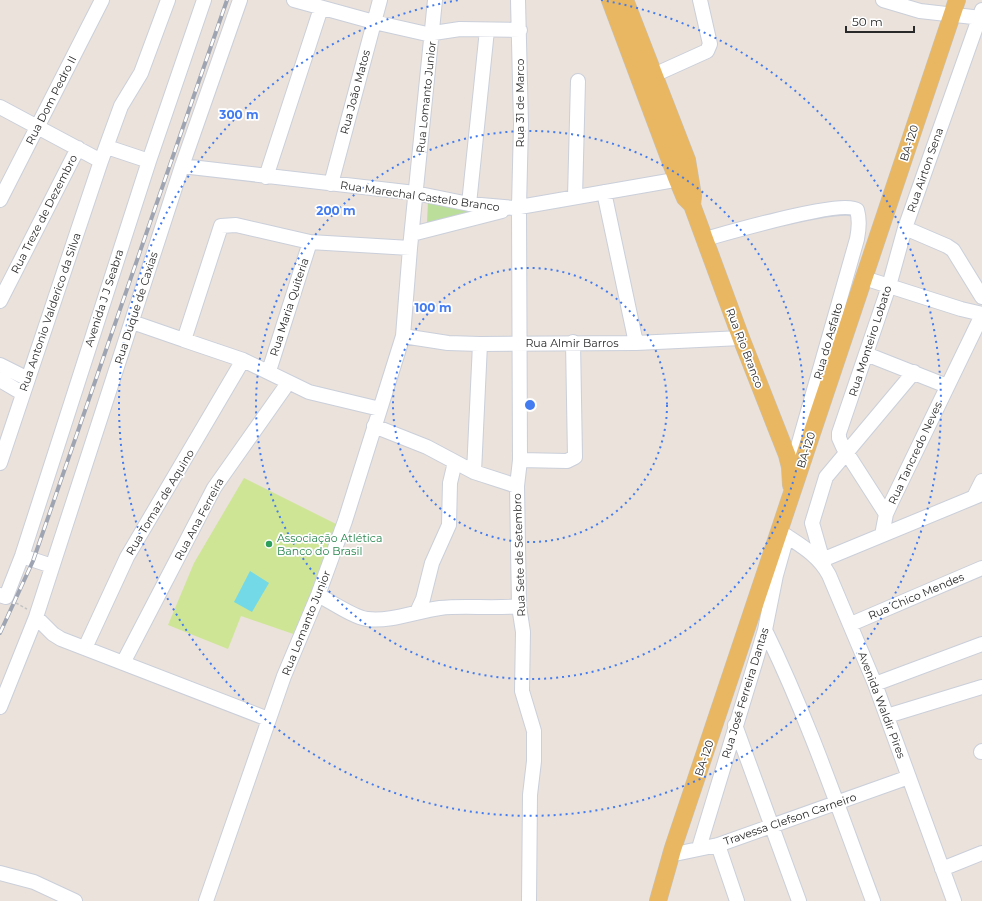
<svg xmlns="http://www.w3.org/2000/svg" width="982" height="901" font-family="Montserrat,sans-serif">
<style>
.green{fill:#bbde9a}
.pitch{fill:#cfe596}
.water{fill:#73d9e7}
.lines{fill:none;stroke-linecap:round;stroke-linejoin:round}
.minor-casing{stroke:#cacfda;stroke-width:16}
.major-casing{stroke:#c3c3c3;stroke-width:18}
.path{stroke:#c3c3c3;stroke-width:1.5;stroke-dasharray:3 2;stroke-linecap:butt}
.minor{stroke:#fff;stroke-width:14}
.major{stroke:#e9b762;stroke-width:17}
.rail-casing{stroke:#9ea4b2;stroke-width:4}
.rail{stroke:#fff;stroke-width:2.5;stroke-dasharray:8;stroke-linecap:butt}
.ring{fill:none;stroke:#437bf0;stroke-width:2;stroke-dasharray:2 4}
.leisure-dot{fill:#2e9e5b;stroke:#fff;stroke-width:1.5}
.labels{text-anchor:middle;stroke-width:3.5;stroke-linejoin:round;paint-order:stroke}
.street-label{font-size:11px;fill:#292929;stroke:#fff}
.leisure-label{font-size:11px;fill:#27864d;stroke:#fff;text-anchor:start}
.centre{fill:#437bf0;stroke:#fff;stroke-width:2}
.ring-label{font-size:12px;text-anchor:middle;font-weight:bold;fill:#437bf0;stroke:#fff;stroke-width:3.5;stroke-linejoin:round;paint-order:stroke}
</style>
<rect width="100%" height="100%" fill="#eae2db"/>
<path class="green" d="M428,201L486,209L427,224Z"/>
<path class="pitch" d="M244,478L338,525L302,637L241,616L228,649L168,625L194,563Z"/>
<path class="water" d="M250,571L269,583L252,612L234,602Z"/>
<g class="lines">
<defs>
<path id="minor" d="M294,0L374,22L427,34L460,29L520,30
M518,0L521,124L519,207L520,460L517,486L519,606L523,632L522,691L534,731V761L530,795L529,901
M883,0L920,11L982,18
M982,10L905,228L947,246L953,250L982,297
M645,79L707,51L710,44L700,0
M0,107L101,161
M107,147L149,161
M182,166L415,193L469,204L514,208L686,178
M266,177L321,8
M331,184L380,0
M604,192L636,343
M575,197L578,81
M0,200L102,0
M469,204L487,30
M412,234L502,211
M705,239C727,233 843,199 857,210C860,220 859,229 857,239L791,471
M864,278L961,309L982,314
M0,301L78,148
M132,322L184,340
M403,336L448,343L480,344L636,343L741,338
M866,354L947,386
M0,365L28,379
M269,371L310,242
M0,380L22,393
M380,409L309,392L243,360L184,340L221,226L236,225L310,242L410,248
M374,426L427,447L474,472L517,486
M520,460L567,461L575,457L573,342
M0,463L101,161L121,106L141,73L168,0
M474,472L480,344
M974,497L982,481
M886,514L843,447L839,438V433L889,286L905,228
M779,531C798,544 818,554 829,575L875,684L954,901
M882,535L886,514L892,501L982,315
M22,556L52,566
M822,560L982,494
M824,565L812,523L826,477L914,372
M0,595L6,597L22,556L149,161L204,0
M318,595C332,602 353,617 367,619C391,622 417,611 440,608C464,605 493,609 519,606
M417,612L423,599L432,563L449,525L450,483L455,462
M36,617L53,634L61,639L268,719
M851,624L982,568
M765,630C808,718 839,810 873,901
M85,648L127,557L243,360
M123,663L214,488L288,383
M875,684L982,644
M0,707L36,617L182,166L240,0
M887,716L982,687
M735,725L799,901
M981,752L982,751
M718,845L737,901
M699,848L765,630L776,575L787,536
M670,855L718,845L909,777
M942,869L982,853
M0,873L34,882L75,901
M206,901L284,676L318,595L345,521L403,336L410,248L435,0"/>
<path id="major" d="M610,0L677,179L685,198L692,205L741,338L787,455L790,467L791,485
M625,0L687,160L693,196L692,205
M658,901L673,848L957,0"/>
</defs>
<use href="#minor" class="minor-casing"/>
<use href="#major" class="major-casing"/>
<path class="path" d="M16,603L27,609"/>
<use href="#minor" class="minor"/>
<use href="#major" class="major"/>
<defs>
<path id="rail" d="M0,633L33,561L227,0"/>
</defs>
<use href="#rail" class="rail-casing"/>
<use href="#rail" class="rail"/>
</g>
<g class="ring">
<circle cx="530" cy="405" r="137"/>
<circle cx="530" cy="405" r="274"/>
<path d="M601 0A411 411 0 1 1 459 0"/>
</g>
<circle class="leisure-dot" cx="269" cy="544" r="4"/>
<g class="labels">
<g class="street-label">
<text transform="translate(355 92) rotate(-75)" y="4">Rua João Matos</text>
<text transform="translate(426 97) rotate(-84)" y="4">Rua Lomanto Junior</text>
<text transform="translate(51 100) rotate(-63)" y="4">Rua Dom Pedro II</text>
<text transform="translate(520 103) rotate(-90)" y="4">Rua 31 de Marco</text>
<text transform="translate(909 143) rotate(-72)" y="4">BA-120</text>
<text transform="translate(925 170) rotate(-71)" y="4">Rua Airton Sena</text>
<text transform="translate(420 196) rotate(8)" y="4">Rua Marechal Castelo Branco</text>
<text transform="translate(44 214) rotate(-63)" y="4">Rua Treze de Dezembro</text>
<text transform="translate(104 298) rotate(-72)" y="4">Avenida J J Seabra</text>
<text transform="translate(289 307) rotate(-72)" y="4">Rua Maria Quiteria</text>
<text transform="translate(136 308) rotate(-72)" y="4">Rua Duque de Caxias</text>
<text transform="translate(50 312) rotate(-71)" y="4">Rua Antonio Valderico da Silva</text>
<text transform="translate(828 341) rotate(-74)" y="4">Rua do Asfalto</text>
<text transform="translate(870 341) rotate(-72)" y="4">Rua Monteiro Lobato</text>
<text x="572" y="347">Rua Almir Barros</text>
<text transform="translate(745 348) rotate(69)" y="4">Rua Rio Branco</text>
<text transform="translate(806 450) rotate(-72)" y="4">BA-120</text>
<text transform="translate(915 453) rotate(-65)" y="4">Rua Tancredo Neves</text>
<text transform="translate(160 502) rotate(-59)" y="4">Rua Tomaz de Aquino</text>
<text transform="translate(199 519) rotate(-62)" y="4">Rua Ana Ferreira</text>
<text transform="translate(519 555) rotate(-92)" y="4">Rua Sete de Setembro</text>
<text transform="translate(916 596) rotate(-23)" y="4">Rua Chico Mendes</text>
<text transform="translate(306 623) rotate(-68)" y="4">Rua Lomanto Junior</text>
<text transform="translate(745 693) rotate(-73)" y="4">Rua José Ferreira Dantas</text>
<text transform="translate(882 705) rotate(69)" y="4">Avenida Waldir Pires</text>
<text transform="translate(704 758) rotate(-71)" y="4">BA-120</text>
<text transform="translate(790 819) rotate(-19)" y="4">Travessa Clefson Carneiro</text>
</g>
<g class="leisure-label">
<text x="277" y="542">Associação Atlética<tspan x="277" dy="13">Banco do Brasil</tspan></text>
</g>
</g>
<circle cx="530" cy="405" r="6" class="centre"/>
<g class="ring-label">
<text x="239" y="119">300 m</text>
<text x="336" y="215">200 m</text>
<text x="433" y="312">100 m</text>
</g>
<path d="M846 26v6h68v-6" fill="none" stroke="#292929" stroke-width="2"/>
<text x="852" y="26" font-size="12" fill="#292929" stroke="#ffffff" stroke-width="3" paint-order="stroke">50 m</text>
</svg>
